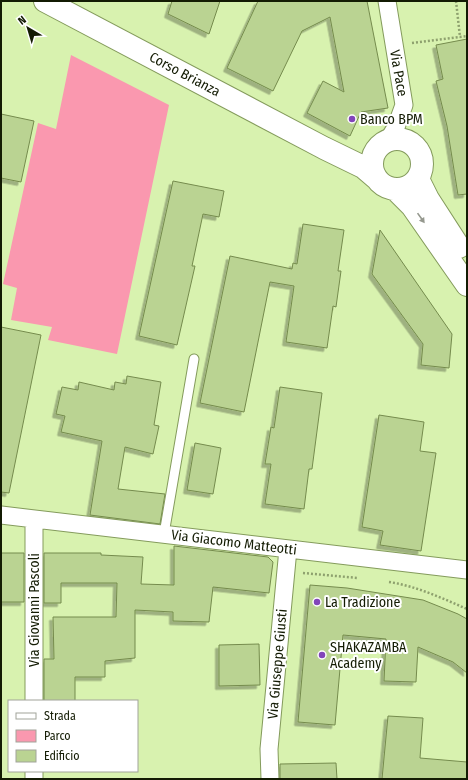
<svg xmlns="http://www.w3.org/2000/svg" width="468" height="780" font-family="'Fira Sans Condensed',sans-serif">
<style>
.green{fill:#fa98af}
.building{fill:#bad392;stroke:#758b4d;filter:url(#shadow)}
.lines{fill:none;stroke-linecap:round;stroke-linejoin:round}
.service-casing{stroke:#849b5c;stroke-width:11}
.minor-casing{stroke:#849b5c;stroke-width:19}
.secondary-casing{stroke:#849b5c;stroke-width:24}
.path{stroke:#8ea16e;stroke-width:2.5;stroke-dasharray:2 2;stroke-linecap:butt}
.service{stroke:#fff;stroke-width:9}
.minor{stroke:#fff;stroke-width:17}
.secondary{stroke:#fff;stroke-width:22}
.oneway{fill:#95988e}
.poi-dot{fill:#8245ba;stroke:#fff;stroke-width:1.5}
.labels{text-anchor:middle;stroke-width:4;stroke-linejoin:round;paint-order:stroke}
.street-label{font-size:14px;fill:#131b03;stroke:#fff}
.poi-label{font-size:14px;fill:#131b03;stroke:#fff;text-anchor:start}
</style>
<defs>
<filter id="shadow"><feDropShadow dx="-3.5" dy="3.5" stdDeviation="0" flood-color="#0004"/></filter>
</defs>
<rect width="100%" height="100%" fill="#d8f2af"/>
<path class="green" d="M71,55L169,105L117,354L48,340L52,327L11,320L17,288L3,284L38,123L56,129Z"/>
<path class="building" d="M172,1H220L209,34L168,14Z
M258,1H367L388,108L361,112L350,136L307,113L323,81L344,92L330,17L302,31L273,91L227,68Z
M467,39V194L458,195L447,126L436,81L443,79L436,45Z
M1,114L34,121L21,182L1,178Z
M173,181L224,191L219,217L203,214L192,266H195L177,345L139,336Z
M303,224L344,230L338,271H341L336,307L333,306L327,348L286,342L294,286L270,282L244,412L200,403L230,256L292,269L293,263L297,264Z
M380,230L452,334L449,368L421,365L423,344L372,274Z
M1,327L41,335L9,493L1,492Z
M127,376L161,382L154,425L159,426L153,454L125,447L118,489L165,494L160,524L90,515L102,441L61,432L65,416L56,414L62,387L78,390L79,382L114,390L115,382L126,384Z
M280,387L322,393L312,469H309L304,509L265,504L271,464H265L271,427L274,428Z
M379,415L424,422L420,451L436,453L421,551L380,545L383,531L362,527Z
M195,443L221,448L213,494L187,490Z
M174,546L268,557L273,562L269,593L213,587L209,622L173,621V612L135,610V658L105,661V677H75V701H44V659H54L53,617H116L117,583H61V603H44V553H101V555L143,557L141,584L174,585Z
M1,553H24V602H1Z
M310,585L347,588L423,600L458,614L467,619V673L453,662L418,647L416,682L384,681L386,639L343,635L335,725L298,722Z
M259,644L260,685L219,686V645Z
M388,716L423,718L420,758L467,762V779H382Z
M336,763L337,779H280V764Z"/>
<g class="lines">
<defs>
<path id="service" d="M164,534L194,359"/>
<path id="minor" d="M387,142L396,127L404,105L387,1
M1,515L467,570
M34,520V701
M34,771V779
M270,779L269,749L288,549"/>
<path id="secondary" d="M45,1L324,148L363,167L377,179
M372 164a25 25 0 1 1 50 0a25 25 0 1 1-50 0Z
M418,179L428,199L459,247
M395,189L412,206L467,285"/>
</defs>
<use href="#service" class="service-casing"/>
<use href="#minor" class="minor-casing"/>
<use href="#secondary" class="secondary-casing"/>
<path class="path" d="M456,1L460,37
M412,43L467,36
M303,573L358,578
M389,582C416,586 442,598 467,609"/>
<use href="#service" class="service"/>
<use href="#minor" class="minor"/>
<use href="#secondary" class="secondary"/>
</g>
<defs><path id="oneway-solid" d="M-6-.8H1V-3.2L6.5 0L1 3.2V.8H-6Z"/></defs>
<use class="oneway" href="#oneway-solid" transform="translate(421 218) rotate(55)"/>
<g class="poi-dot">
<circle cx="352" cy="119" r="4"/>
<circle cx="317" cy="602" r="4"/>
<circle cx="322" cy="655" r="4"/>
</g>
<g class="labels">
<g class="street-label">
<text transform="translate(399 73) rotate(80)" y="5">Via Pace</text>
<text transform="translate(185 74) rotate(28)" y="5">Corso Brianza</text>
<text transform="translate(234 542) rotate(7)" y="5">Via Giacomo Matteotti</text>
<text transform="translate(34 610) rotate(-90)" y="5">Via Giovanni Pascoli</text>
<text transform="translate(277 664) rotate(-85)" y="5">Via Giuseppe Giusti</text>
</g>
<g class="poi-label">
<text x="360" y="124">Banco BPM</text>
<text x="325" y="607">La Tradizione</text>
<text x="330" y="652">SHAKAZAMBA<tspan x="330" dy="16">Academy</tspan></text>
</g>
</g>
<rect width="468" height="780" fill="none" stroke="#131b03" stroke-width="4"/>
<rect x="8" y="700" width="130" height="72" fill="#ffffff" stroke="#a1a49a"/>
<rect x="16" y="713" width="20" height="6" fill="#ffffff" stroke="#a1a49a"/>
<text x="44" y="720" font-size="12" fill="#131b03">Strada</text>
<rect x="16" y="730" width="20" height="12" fill="#fa98af" stroke="#a1a49a"/>
<text x="44" y="740" font-size="12" fill="#131b03">Parco</text>
<rect x="16" y="750" width="20" height="12" fill="#bad392" stroke="#a1a49a"/>
<text x="44" y="760" font-size="12" fill="#131b03">Edificio</text>
<g transform="translate(28 28) rotate(322)" stroke="#ffffff" stroke-width="3" paint-order="stroke">
<path d="M0-3L7 15L0 10L-7 15Z" fill="#131b03"/>
<text y="-6" font-size="11" font-weight="bold" text-anchor="middle" fill="#131b03">N</text>
</g>
</svg>
